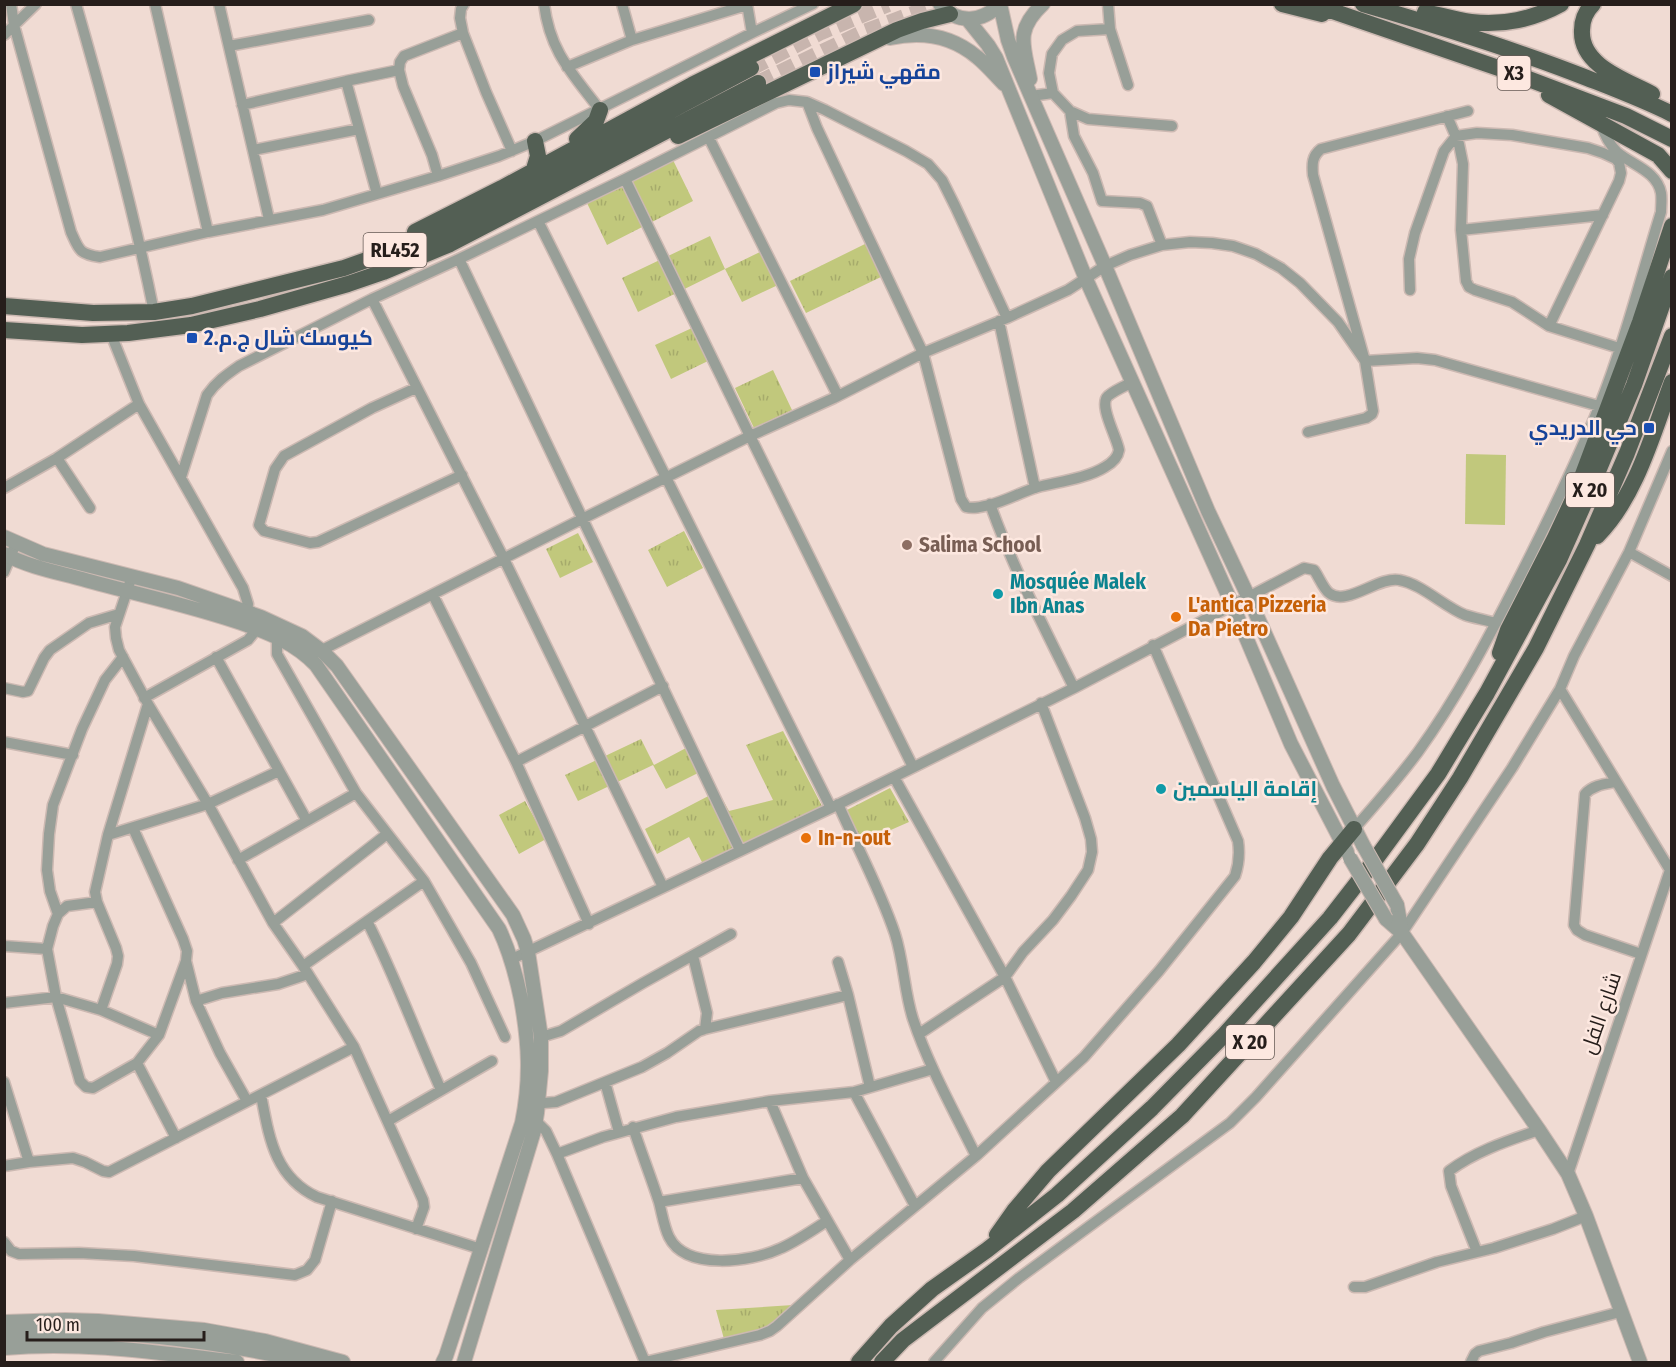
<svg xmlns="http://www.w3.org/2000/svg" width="1676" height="1367" font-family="'Fira Sans Condensed',Cairo,sans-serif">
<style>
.grass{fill:url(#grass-tufts)}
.pitch{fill:#c1c87c}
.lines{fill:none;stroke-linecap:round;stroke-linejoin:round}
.trunk-tunnel{stroke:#c8b5ae;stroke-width:16;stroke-dasharray:16 8;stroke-linecap:butt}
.minor-casing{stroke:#ccb9b2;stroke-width:13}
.tertiary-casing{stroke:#ccb9b2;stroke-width:16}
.trunk-casing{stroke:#ccb9b2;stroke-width:19}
.minor{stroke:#989f98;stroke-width:10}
.tertiary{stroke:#989f98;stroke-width:14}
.trunk{stroke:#535f54;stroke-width:16}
.tertiary-bridge-casing{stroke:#ccb9b2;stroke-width:16;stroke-linecap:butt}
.tertiary-bridge{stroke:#989f98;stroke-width:14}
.transit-dot{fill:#1a4fb4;stroke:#fde8e0;stroke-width:2}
.education-dot{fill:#8d6e63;stroke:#fde8e0;stroke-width:2}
.culture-dot{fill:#0f9aa8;stroke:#fde8e0;stroke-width:2}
.food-dot{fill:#e8710a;stroke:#fde8e0;stroke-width:2}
.labels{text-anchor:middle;stroke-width:5;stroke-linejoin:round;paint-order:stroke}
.shield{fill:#fde8e0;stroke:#665b56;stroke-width:1.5}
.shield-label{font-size:20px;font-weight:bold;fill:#261e1b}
.transit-label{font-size:21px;font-weight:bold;fill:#164399;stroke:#fde8e0;text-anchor:start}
.education-label{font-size:21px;font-weight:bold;fill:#785e54;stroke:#fde8e0;text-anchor:start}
.culture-label{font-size:21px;font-weight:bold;fill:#0d838f;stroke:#fde8e0;text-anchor:start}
.food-label{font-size:21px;font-weight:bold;fill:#c56008;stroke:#fde8e0;text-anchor:start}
.street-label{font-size:21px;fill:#261e1b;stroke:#fde8e0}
</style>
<defs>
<pattern id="grass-tufts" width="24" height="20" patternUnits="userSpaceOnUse" patternTransform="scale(1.5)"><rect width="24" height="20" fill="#c1c87c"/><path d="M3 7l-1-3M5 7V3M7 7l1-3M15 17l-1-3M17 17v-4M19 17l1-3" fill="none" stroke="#a6ab6b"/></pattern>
</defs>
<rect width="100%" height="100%" fill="#f0dbd3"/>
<path class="grass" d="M673,160L693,201L607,245L587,203Z
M710,236L725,269L762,251L778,285L742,302L725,269L638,312L622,278Z
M867,243L883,276L806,313L790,281Z
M692,328L708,361L671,379L655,345Z
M773,370L792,410L754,428L735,388Z
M684,531L703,568L667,587L648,550Z
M578,533L593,562L560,578L546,549Z
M783,731L822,806L704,866L689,837L657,854L645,829L718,791L729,811L773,800L746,745Z
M641,739L654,765L686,748L698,773L666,789L653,765L578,801L565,775Z
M890,788L909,822L861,843L847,810Z
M525,801L546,839L519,854L499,815Z
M793,1305L774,1327L724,1339L716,1310Z"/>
<path class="pitch" d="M1466,454L1506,455L1505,525L1465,524Z"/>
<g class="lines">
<path class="trunk-tunnel" d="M751,68L821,32L888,4
M758,83L864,32L940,4"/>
<defs>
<path id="minor" d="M11,4L14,25L71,232C79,250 79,254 100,257L208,232L323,210L438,176L499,156L535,141L752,33L813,4
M76,4C105,106 133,208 154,312
M155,4L208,232
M219,4L269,219
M464,4L461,9L460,18L463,33L486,92L512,151
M544,4C550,52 572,73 600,110
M747,4L752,33
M1108,4L1110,29L1128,85
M1110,29L1077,31L1062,40L1052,54L1049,73L1053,93L1070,111L1088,119L1172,126
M4,35L36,4
M632,40L747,5
M229,46L369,20
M567,67L632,40L622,4
M1031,96L1053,93
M807,102L825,110L906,151L928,164L942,180L955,206L1007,318
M242,105L346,81
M1070,111L1074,136L1093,173L1102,201L1140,203L1147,206L1162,245
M1468,111L1321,149C1312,156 1312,164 1313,175L1365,361L1417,358L1435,360L1599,406
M1447,116L1459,144L1463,164L1461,230
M709,138L838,396
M253,150L359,129
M438,176L432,155L403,86L399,70L400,62L404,56L463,33
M625,179L750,436L913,767
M377,194L346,81L399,70
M1603,215L1461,230L1466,281L1469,287L1475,290L1512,302L1549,326L1619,348
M538,221L831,808
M459,259L740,850
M1410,290L1409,259L1415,233L1444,151L1456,136L1477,133L1512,135L1588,148L1603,153L1616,159L1619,163L1621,173L1619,181L1549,326
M372,299L504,559L663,887
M999,321L1035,488
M111,334L139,404L243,588L248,604L246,618
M416,388L372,408L284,456L275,469L259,525L264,531L310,543L318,542L462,475
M57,458L90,508
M181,477L207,395C216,382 226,375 239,366L372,299L459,259L625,179L776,103L789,100L807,102L817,128L923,353L961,499L966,507C973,509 981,507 989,505C1006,501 1021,492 1038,487C1057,482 1088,478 1105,467C1112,463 1118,457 1119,450C1117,437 1098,405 1108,396C1115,390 1125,386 1133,382
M4,488L57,458L139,404
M990,504C1013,568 1044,627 1074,688
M1629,552L1672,576
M4,572L16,543
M132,576L115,627L116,638L119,650L148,704L208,804L273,923L303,966L354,1047L423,1200L424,1207L416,1229
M433,595L516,762L589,924
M279,631L277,637V654L356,793L424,881L471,963L505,1037
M316,653L582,519L750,436L834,398L923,353L1007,318L1068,290L1105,266L1130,255L1162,245L1190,242L1212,243L1233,246L1256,254L1281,268L1300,283L1338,322L1365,361L1373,411L1372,414L1366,418L1308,432
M216,657L307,821
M4,688L23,692L28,691L44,658L50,650L89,623L119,614
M1560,689L1670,870
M144,698L248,640L257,629L259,622
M4,742L73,755
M516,762L663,686
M894,777L1005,977L1056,1082
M1616,782C1605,784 1593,785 1585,794L1574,925L1577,930L1585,935L1641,954
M838,804C857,847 880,889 895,934C904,962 904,991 913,1019C929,1067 954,1111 976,1156
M1354,829C1376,804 1398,779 1418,752C1457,698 1488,639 1518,580C1547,523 1575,466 1599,407C1624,344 1641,277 1661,212C1661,206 1662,199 1661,193C1657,171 1632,165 1617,152C1609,144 1604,134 1601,124
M108,835L208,804L279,771
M238,860L356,793
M97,902L67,906L58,914L53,926L47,949L56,997L80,1081L86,1087L93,1088L137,1063L159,1035L186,961L187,951L183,939L133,828
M58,914L50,891L47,870L49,834L53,805L82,729L105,680L123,657
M367,921C395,976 416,1034 441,1090
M273,923L387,834
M4,946L47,949
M693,956L707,1013L705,1029
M512,959L831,808L1074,688L1304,568L1314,570C1319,577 1323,588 1329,593C1346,607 1379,576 1399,580C1422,584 1443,606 1465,615C1474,618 1486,620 1496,623
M186,961L196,1001L220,1053L247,1101
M838,962L848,995L870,1087
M303,966L424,881
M196,1001L222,993L278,984L308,974
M4,1003L56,997L101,1010L159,1035
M101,1010L117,964L118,956L116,948L97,902L95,892L108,835L148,704
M919,1034L1005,977L1023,952L1053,920L1071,896L1088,870L1092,852L1091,839L1085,818L1041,703
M541,1037L561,1031L643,983L731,934
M137,1063L176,1138
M4,1082L29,1162
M605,1082L619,1132
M854,1092L915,1206
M261,1095C269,1136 274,1177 317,1197L481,1249
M770,1101L803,1178L850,1260
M531,1104L556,1102L642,1067L667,1053L699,1031L705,1029L848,995
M388,1121L492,1061
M536,1121L546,1131L557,1154L645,1362
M633,1127C641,1152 651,1177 659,1202C662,1213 664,1227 669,1237C686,1271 751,1262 779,1249C796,1242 811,1231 827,1221
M557,1154L603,1137L676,1117L770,1101L854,1092L933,1069
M4,1166L29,1162L73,1158L85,1162L103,1171L109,1172L354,1047
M1568,1174L1672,864
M659,1202L803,1178
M4,1242L11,1251L19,1254L79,1253L134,1256L295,1275L307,1270L315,1260L332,1201
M1477,1252L1451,1186L1449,1171C1476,1151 1507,1141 1539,1130
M1354,1287H1365L1437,1262L1494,1248L1553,1229L1586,1216
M645,1362L760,1335L770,1331L777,1326L850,1260L976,1156L1084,1057L1159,971L1235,876C1239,864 1240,854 1238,841L1153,645
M934,1362L982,1308L1019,1278L1230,1123L1256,1097L1402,933L1512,768L1560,689L1574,656L1629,552L1672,451
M1471,1362L1475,1354L1479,1351L1511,1343L1544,1332L1620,1312"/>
<path id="tertiary" d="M940,4C957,25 983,22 1000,4
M1000,4L1008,40L1014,57L1105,266L1208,511L1248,596L1333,786L1363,845
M968,20L988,45L996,58L1086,279L1232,604L1291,744L1347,852
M890,38C922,31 952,36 977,57C987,65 995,75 1004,84
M1030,79C1024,46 1014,31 1043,4
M4,537L43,554L178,588L261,617L302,636L322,651L337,666L513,915L524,939L528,952L541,1037V1071L537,1113L534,1131L464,1362
M4,554C29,567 56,572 82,579C135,594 189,605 241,623C269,633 295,643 316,665L499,929C510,952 516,975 521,999C529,1043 531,1079 522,1123L446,1356L443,1362
M1397,905L1402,933
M1386,919L1402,933L1539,1130L1568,1174L1586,1216L1640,1362
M4,1322L65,1320L98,1321L204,1330L265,1341L343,1362
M4,1334C106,1326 210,1340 309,1362
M4,1348C83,1341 160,1353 237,1362"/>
<path id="trunk" d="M1282,4L1322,14
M1312,4L1513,73L1626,116L1672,139
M1363,4C1439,26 1514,49 1587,78C1615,89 1644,100 1672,114
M1593,4C1586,11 1582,20 1582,30C1580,66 1626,80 1652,94
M1425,12C1440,15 1456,20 1471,22C1502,26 1534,19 1561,4
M1549,95L1658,155L1672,171
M678,136L897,30L922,21L950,14
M577,139L596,121L600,110
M534,169L538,156L535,141
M415,232L502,188L692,85L854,4
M4,306L93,313L154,312L192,306L344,268L409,245L469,218L751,68
M4,330L82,335L128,333L191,325L260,309L348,284L383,272L450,244L758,83
M1597,536C1636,497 1653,433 1672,382
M1500,653L1508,630L1555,538L1576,493L1640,322L1672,226
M997,1235L1014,1211L1048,1171L1178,1045L1254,962L1291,917L1330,858L1354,829
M859,1362L891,1326L932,1289L987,1250L1057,1195L1152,1108L1225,1034L1330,918L1372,864L1438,774L1487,693L1559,560L1591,488L1634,385L1672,277
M882,1362L903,1340L1073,1211L1182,1116L1349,934L1417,844L1460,778L1536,648L1587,545L1627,453L1672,336"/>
</defs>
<use href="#minor" class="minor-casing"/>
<use href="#tertiary" class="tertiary-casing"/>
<use href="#trunk" class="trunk-casing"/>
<use href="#minor" class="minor"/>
<use href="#tertiary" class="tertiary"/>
<use href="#trunk" class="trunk"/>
<defs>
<path id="tertiary-bridge" d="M1363,845L1397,905
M1350,858L1386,919"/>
</defs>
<use href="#tertiary-bridge" class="tertiary-bridge-casing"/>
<use href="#tertiary-bridge" class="tertiary-bridge"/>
</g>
<g class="transit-dot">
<rect x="809" y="66" width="12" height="12" rx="3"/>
<rect x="186" y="332" width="12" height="12" rx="3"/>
<rect x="1643" y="422" width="12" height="12" rx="3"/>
</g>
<circle class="education-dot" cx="907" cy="545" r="6"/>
<g class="culture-dot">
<circle cx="998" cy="594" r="6"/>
<circle cx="1161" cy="789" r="6"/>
</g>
<g class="food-dot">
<circle cx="1176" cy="617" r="6"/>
<circle cx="806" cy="838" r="6"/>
</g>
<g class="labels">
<g class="shield">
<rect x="1497.5" y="56" width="33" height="34" rx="4.5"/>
<rect x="363.5" y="233" width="63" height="34" rx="4.5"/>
<rect x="1566" y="473" width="48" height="34" rx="4.5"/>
<rect x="1226" y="1025" width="48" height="34" rx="4.5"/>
</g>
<g class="shield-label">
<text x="1514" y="80">X3</text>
<text x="395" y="257">RL452</text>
<text x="1590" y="497">X 20</text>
<text x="1250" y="1049">X 20</text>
</g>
<g class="transit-label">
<text x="827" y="79">مقهي شيراز</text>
<text x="204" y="345">كيوسك شال ج.م.2</text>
<text x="1637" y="435" text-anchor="end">حي الدريدي</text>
</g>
<g class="education-label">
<text x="919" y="552">Salima School</text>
</g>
<g class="culture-label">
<text x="1010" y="589">Mosquée Malek<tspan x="1010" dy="24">Ibn Anas</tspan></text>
<text x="1173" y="796">إقامة الياسمين</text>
</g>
<g class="food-label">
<text x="1188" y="612">L'antica Pizzeria<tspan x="1188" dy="24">Da Pietro</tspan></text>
<text x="818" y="845">In-n-out</text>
</g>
<g class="street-label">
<text transform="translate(1601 1013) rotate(-71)" y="7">شارع الفل</text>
</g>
</g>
<rect width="1676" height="1367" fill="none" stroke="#261e1b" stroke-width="12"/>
<path d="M27 1331v9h177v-9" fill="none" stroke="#261e1b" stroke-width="3"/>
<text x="36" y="1331" font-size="18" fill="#261e1b" stroke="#fde8e0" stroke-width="4.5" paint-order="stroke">100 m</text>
</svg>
